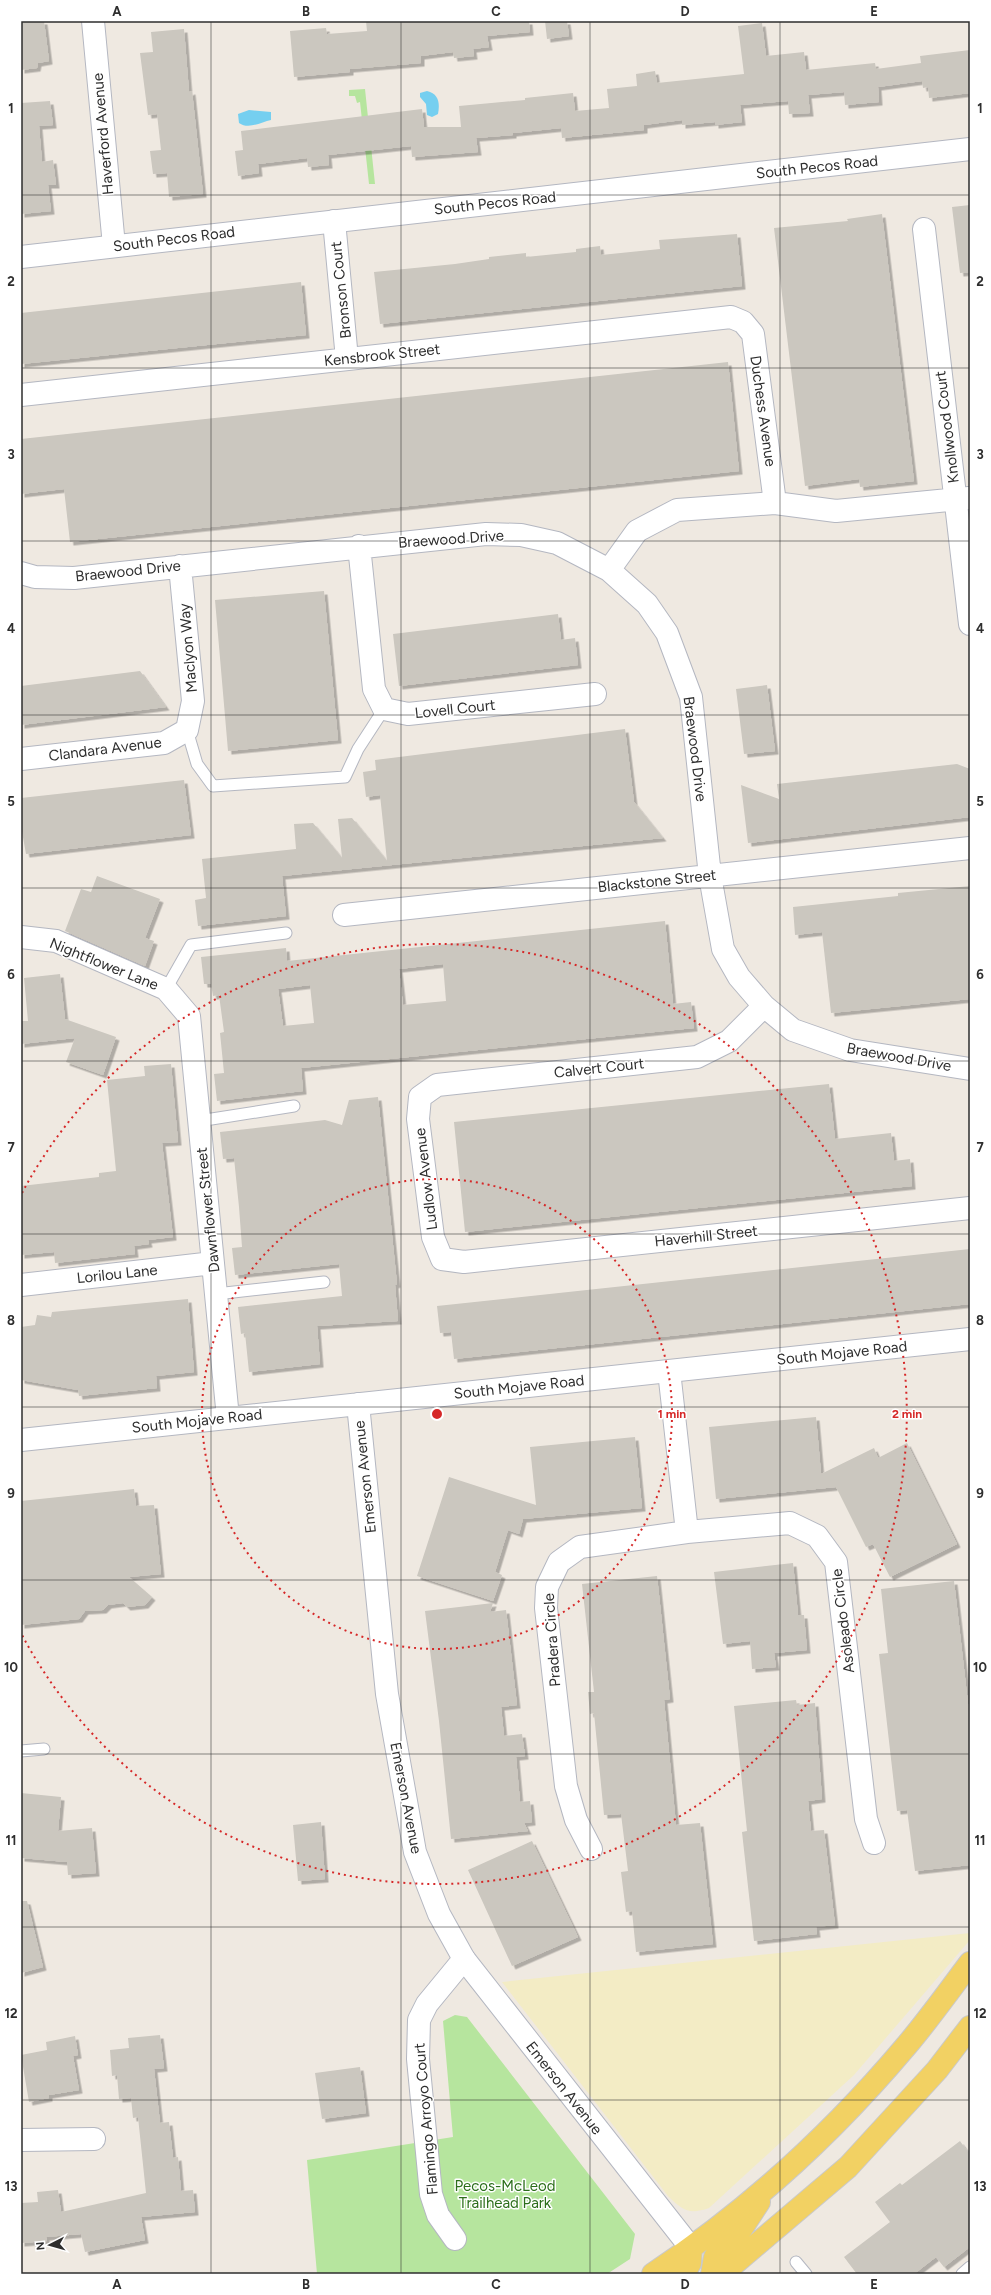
<svg xmlns="http://www.w3.org/2000/svg" width="991" height="2295" font-family="Figtree,sans-serif">
<style>
.green{fill:#b6e59e}
.sand{fill:#f3ecc5}
.water{fill:#75cff0}
.building{fill:#cbc7bf;fill-rule:evenodd;filter:url(#shadow)}
.lines{fill:none;stroke-linecap:round;stroke-linejoin:round}
.service-casing{stroke:#b4b7c1;stroke-width:13}
.minor-casing{stroke:#b4b7c1;stroke-width:24}
.tertiary-casing{stroke:#b4b7c1;stroke-width:24}
.primary-casing{stroke:#c9c9c9;stroke-width:24}
.service{stroke:#fff;stroke-width:11}
.minor{stroke:#fff;stroke-width:22}
.tertiary{stroke:#fff;stroke-width:22}
.primary{stroke:#f2d163;stroke-width:22}
.grid{fill:none;stroke:#2e2e2e;stroke-width:1;stroke-opacity:0.55}
.ring{fill:none;stroke:#d62828;stroke-width:2;stroke-dasharray:2 4}
.labels{text-anchor:middle;stroke-width:3;stroke-linejoin:round;paint-order:stroke}
.street-label{font-size:15px;fill:#2e2e2e;stroke:#fff}
.park-label{font-size:15px;fill:#2c6e1b;stroke:#fff}
.centre{fill:#d62828;stroke:#fff;stroke-width:2}
.ring-label{font-size:12px;text-anchor:middle;font-weight:bold;fill:#d62828;stroke:#fff;stroke-width:3;stroke-linejoin:round;paint-order:stroke}
.neatline{fill:none;stroke:#2e2e2e;stroke-width:1.5}
.grid-label{font-size:13px;text-anchor:middle;font-weight:bold;fill:#2e2e2e}
</style>
<defs>
<filter id="shadow"><feDropShadow dx="3.5" dy="3.5" stdDeviation="0" flood-color="#0004"/></filter>
</defs>
<rect width="100%" height="100%" fill="#efe9e1"/>
<path class="green" d="M365,89L375,184H369L360,102L357,103L355,96H349V90Z
M455,2015L467,2017L635,2234L630,2259L607,2274H317L307,2160L453,2137L443,2021Z"/>
<path class="sand" d="M970,1933V1940L854,2075L709,2208C689,2215 682,2210 668,2196L502,1982Z"/>
<path class="water" d="M427,91C439,94 440,103 438,114L432,117L427,115L426,104L420,97V93Z
M249,110L271,112V120C261,122 249,130 239,123L238,114Z"/>
<path class="building" d="M21,21H44L49,61L38,63L37,68L21,70Z
M366,21H529L530,32L487,36L489,47L473,49L474,56L454,58L453,52L421,56V63L350,69V72L294,77L290,31L326,28L327,34L367,31Z
M545,21H567L569,36L547,39Z
M762,23L766,56L804,52L806,70L875,63L876,69L921,63L920,56L970,50V93L929,98L928,87L923,88L922,81L878,87L879,102L845,105L844,92L808,95L810,113L789,114L788,101L740,105L742,122L715,125V122L682,125V120L644,125V130L562,138L561,128L513,133V135L476,138L478,152L412,157L411,146L328,155L329,165L308,167L307,158L258,164L259,173L238,176L235,151L243,150L241,131L422,109L424,127H461L459,106L525,100V98L573,93L575,111L609,108L607,89L637,86L636,74L655,71L657,83L744,74L738,26Z
M184,29L189,92L192,91L203,194L169,197L167,173L153,174L150,151L161,150L157,114L148,115L140,53L153,52L151,32Z
M50,101L53,125L39,126L42,162L53,160L56,185H48L51,211L21,214V103Z
M970,205V272L960,273L952,207Z
M882,214L914,481L860,487L859,479L805,486L774,228L848,221L847,219Z
M737,234L742,286L380,324L374,272L455,264L489,259V257L526,253V257L576,252V249L600,246L601,255L660,249L659,240Z
M301,282L306,335L21,364V313Z
M728,362L739,471L70,542L64,489L21,494V439Z
M324,591L338,740L228,751L215,600Z
M558,614L561,640L575,638L578,665L399,686L393,634Z
M140,671L166,707L21,725V686Z
M767,685L775,751L744,754L736,689Z
M625,729L634,802L663,838L282,876L286,916L198,926L195,900L206,898L202,859L296,849L294,824L313,823L342,858L338,819L352,818L387,861L380,795L366,797L363,772L376,770L375,760Z
M957,764L970,769V817L748,843L741,785L779,799L777,784Z
M184,780L191,835L26,854L21,826V798Z
M97,876L160,899L145,938L154,941L145,966L65,931L81,889L91,892Z
M970,886V999L831,1013L822,932L795,935L793,907L898,896V893Z
M665,921L673,1004L691,1002L694,1028L301,1068L303,1091L217,1101L214,1074L224,1073L220,1033L224,1032L219,995L213,996L211,984H204L201,957L286,948L287,961ZM443,964L446,1001L403,1005L399,969ZM310,985L314,1023L283,1026L278,989Z
M60,974L65,1019L116,1037L103,1075L66,1062L75,1038L21,1044V1021H28L24,978Z
M171,1064L178,1142L162,1143L173,1237L148,1240L149,1244L134,1246L135,1254L55,1263L54,1252L21,1255V1186L99,1177V1173L116,1171L107,1080L145,1076L144,1066Z
M829,1084L835,1139L891,1133L894,1161L910,1159L912,1186L465,1232L454,1122Z
M378,1097L397,1284L395,1285L398,1321L317,1326L320,1364L249,1372L245,1333L241,1334L238,1307L342,1296L339,1264L235,1275L232,1248L242,1247L239,1207L234,1158L223,1159L220,1132L325,1120L342,1125L349,1100Z
M970,1249V1304L454,1359L451,1332L440,1333L437,1306Z
M188,1299L194,1372L156,1376L157,1388L79,1396L78,1390L21,1380V1327L35,1325L37,1315L51,1317L52,1312Z
M816,1417L821,1474L874,1448L878,1458L907,1443L957,1544L890,1577L873,1544L866,1547L836,1487L716,1499L709,1427Z
M635,1437L642,1508L523,1519L519,1534L508,1530L495,1572L502,1575L493,1601L417,1576L449,1477L536,1505L530,1447Z
M134,1489L136,1506L154,1505L161,1574L129,1577L152,1597L145,1605L127,1607L123,1603L108,1605L103,1610L85,1611L79,1619L21,1625V1501Z
M793,1563L798,1615H804L807,1650L774,1653L776,1667L752,1669L750,1641L723,1644L714,1572Z
M657,1576L670,1699L664,1700L676,1825L700,1823L713,1944L636,1952L632,1911L626,1912L621,1872L628,1871L621,1814L604,1815L594,1713L590,1714L588,1692H594L582,1584Z
M954,1581L970,1721V1865L915,1871L907,1810L897,1811L879,1654L888,1653L881,1589Z
M493,1603L490,1612L506,1610L517,1705L501,1707L504,1736L522,1734L525,1756L516,1757L520,1802L530,1801L532,1822L524,1823L528,1831L451,1839L439,1721L425,1611Z
M796,1700L797,1705L815,1703L822,1799L808,1801L811,1831L824,1830L835,1925L816,1927L817,1934L754,1941L742,1832L747,1831L734,1706Z
M21,1793L61,1797L58,1831L92,1828L96,1873L68,1875L67,1862L21,1858Z
M321,1822L325,1879L298,1881L293,1825Z
M532,1841L578,1937L512,1966L468,1870Z
M21,1901H27L43,1967L21,1973Z
M160,2035L164,2068L154,2069L160,2123L169,2122L173,2158L178,2157L181,2191L193,2190L195,2212L141,2217L145,2240L85,2252L81,2234L46,2237L47,2241L21,2243V2203L38,2202L37,2192L58,2190L61,2212L146,2193L138,2117L133,2118L131,2098L119,2099L117,2075L112,2076L110,2050L129,2048L128,2038Z
M75,2036L78,2055L73,2056L79,2090L49,2095V2098L29,2102L21,2055L47,2050L46,2042Z
M360,2067L366,2113L322,2119L315,2073Z
M960,2141L970,2155V2247L944,2267L936,2257L914,2274H857L844,2257L890,2222L875,2202L900,2183L902,2185Z"/>
<g class="lines">
<defs>
<path id="service" d="M187,730L197,764L213,786L345,777L358,749L384,709
M166,989L191,945L286,933
M199,1121L294,1106
M216,1294L324,1282
M21,1751L44,1749
M796,2262L806,2274
M962,2274L970,2267"/>
<path id="minor" d="M93,21L114,246
M334,221L347,359
M924,229L970,624
M21,395L731,317L743,322L753,334L775,503
M359,546L374,689L384,709L408,714L595,694
M609,570L637,531L677,510L775,503L836,511L969,498
M21,573L35,577L74,578L486,534L521,535L557,543L609,570L647,604L667,633L691,697L710,876L723,949L739,977L764,1006L793,1030L850,1050L970,1069
M21,759L164,743L187,730L193,701L180,566
M344,915L970,848
M21,937L56,941L166,989L189,1016L228,1418
M764,1006L729,1041L697,1057L437,1085L420,1097L418,1119L433,1237L442,1259L464,1262L970,1208
M21,1285L213,1263
M669,1371L687,1532
M591,1849L576,1820L566,1786L546,1608L547,1587L559,1562L580,1547L687,1532L790,1523L817,1536L836,1562L866,1819L874,1843
M21,2140L94,2139
M455,2239L438,2215L431,2194L418,2059L419,2020L427,2004L464,1959"/>
<path id="tertiary" d="M21,257L970,149
M358,1404L387,1694L415,1852L439,1914L464,1959L691,2248
M21,1440L970,1339"/>
<path id="primary" d="M653,2274C748,2211 833,2133 907,2045C929,2019 949,1991 970,1963
M684,2274L690,2263L691,2248
M712,2274L715,2257L742,2228L759,2202
M722,2274L848,2167L937,2070L970,2027"/>
</defs>
<use href="#service" class="service-casing"/>
<use href="#minor" class="minor-casing"/>
<use href="#tertiary" class="tertiary-casing"/>
<use href="#primary" class="primary-casing"/>
<use href="#service" class="service"/>
<use href="#minor" class="minor"/>
<use href="#tertiary" class="tertiary"/>
<use href="#primary" class="primary"/>
</g>
<path class="grid" d="M211,21V2274M401,21V2274M590,21V2274M780,21V2274M21,195H970M21,368H970M21,541H970M21,715H970M21,888H970M21,1061H970M21,1234H970M21,1407H970M21,1580H970M21,1754H970M21,1927H970M21,2100H970"/>
<g class="ring">
<circle cx="437" cy="1414" r="235"/>
<path d="M22 1193A470 470 0 1 1 22 1635"/>
</g>
<g class="labels">
<g class="street-label">
<text transform="translate(103 134) rotate(-95)" y="5">Haverford Avenue</text>
<text transform="translate(817 167) rotate(-6)" y="5">South Pecos Road</text>
<text transform="translate(495 203) rotate(-6)" y="5">South Pecos Road</text>
<text transform="translate(174 239) rotate(-7)" y="5">South Pecos Road</text>
<text transform="translate(341 290) rotate(-96)" y="5">Bronson Court</text>
<text transform="translate(382 355) rotate(-6)" y="5">Kensbrook Street</text>
<text transform="translate(763 411) rotate(82)" y="5">Duchess Avenue</text>
<text transform="translate(947 427) rotate(-97)" y="5">Knollwood Court</text>
<text transform="translate(451 539) rotate(-4)" y="5">Braewood Drive</text>
<text transform="translate(128 571) rotate(-6)" y="5">Braewood Drive</text>
<text transform="translate(188 648) rotate(-95)" y="5">Maclyon Way</text>
<text transform="translate(455 709) rotate(-6)" y="5">Lovell Court</text>
<text transform="translate(105 749) rotate(-7)" y="5">Clandara Avenue</text>
<text transform="translate(695 749) rotate(83)" y="5">Braewood Drive</text>
<text transform="translate(657 881) rotate(-6)" y="5">Blackstone Street</text>
<text transform="translate(104 964) rotate(22)" y="5">Nightflower Lane</text>
<text transform="translate(899 1057) rotate(10)" y="5">Braewood Drive</text>
<text transform="translate(599 1068) rotate(-6)" y="5">Calvert Court</text>
<text transform="translate(426 1179) rotate(-97)" y="5">Ludlow Avenue</text>
<text transform="translate(208 1210) rotate(-96)" y="5">Dawnflower Street</text>
<text transform="translate(706 1236) rotate(-6)" y="5">Haverhill Street</text>
<text transform="translate(117 1274) rotate(-6)" y="5">Lorilou Lane</text>
<text transform="translate(842 1353) rotate(-6)" y="5">South Mojave Road</text>
<text transform="translate(519 1387) rotate(-6)" y="5">South Mojave Road</text>
<text transform="translate(197 1421) rotate(-6)" y="5">South Mojave Road</text>
<text transform="translate(365 1477) rotate(-96)" y="5">Emerson Avenue</text>
<text transform="translate(843 1621) rotate(-97)" y="5">Asoleado Circle</text>
<text transform="translate(552 1640) rotate(-94)" y="5">Pradera Circle</text>
<text transform="translate(406 1798) rotate(79)" y="5">Emerson Avenue</text>
<text transform="translate(564 2088) rotate(52)" y="5">Emerson Avenue</text>
<text transform="translate(426 2119) rotate(-95)" y="5">Flamingo Arroyo Court</text>
</g>
<g class="park-label">
<text x="505" y="2191">Pecos-McLeod<tspan x="505" dy="17">Trailhead Park</tspan></text>
</g>
</g>
<circle cx="437" cy="1414" r="6" class="centre"/>
<g class="ring-label">
<text x="672" y="1418">1 min</text>
<text x="907" y="1418">2 min</text>
</g>
<rect width="991" height="2295" fill="none" stroke="#ffffff" stroke-width="44"/>
<g transform="translate(50 2245) rotate(264)" stroke="#ffffff" stroke-width="3" paint-order="stroke">
<path d="M0-3L7 15L0 10L-7 15Z" fill="#2e2e2e"/>
<text y="-6" font-size="11" font-weight="bold" text-anchor="middle" fill="#2e2e2e">N</text>
</g>
<rect x="22" y="22" width="947" height="2251" class="neatline"/>
<g class="grid-label">
<text x="117" y="16">A</text>
<text x="306" y="16">B</text>
<text x="496" y="16">C</text>
<text x="685" y="16">D</text>
<text x="874" y="16">E</text>
<text x="11" y="113">1</text>
<text x="980" y="113">1</text>
<text x="11" y="286">2</text>
<text x="980" y="286">2</text>
<text x="11" y="459">3</text>
<text x="980" y="459">3</text>
<text x="11" y="633">4</text>
<text x="980" y="633">4</text>
<text x="11" y="806">5</text>
<text x="980" y="806">5</text>
<text x="11" y="979">6</text>
<text x="980" y="979">6</text>
<text x="11" y="1152">7</text>
<text x="980" y="1152">7</text>
<text x="11" y="1325">8</text>
<text x="980" y="1325">8</text>
<text x="11" y="1498">9</text>
<text x="980" y="1498">9</text>
<text x="11" y="1672">10</text>
<text x="980" y="1672">10</text>
<text x="11" y="1845">11</text>
<text x="980" y="1845">11</text>
<text x="11" y="2018">12</text>
<text x="980" y="2018">12</text>
<text x="11" y="2191">13</text>
<text x="980" y="2191">13</text>
<text x="117" y="2289">A</text>
<text x="306" y="2289">B</text>
<text x="496" y="2289">C</text>
<text x="685" y="2289">D</text>
<text x="874" y="2289">E</text>
</g>
</svg>
